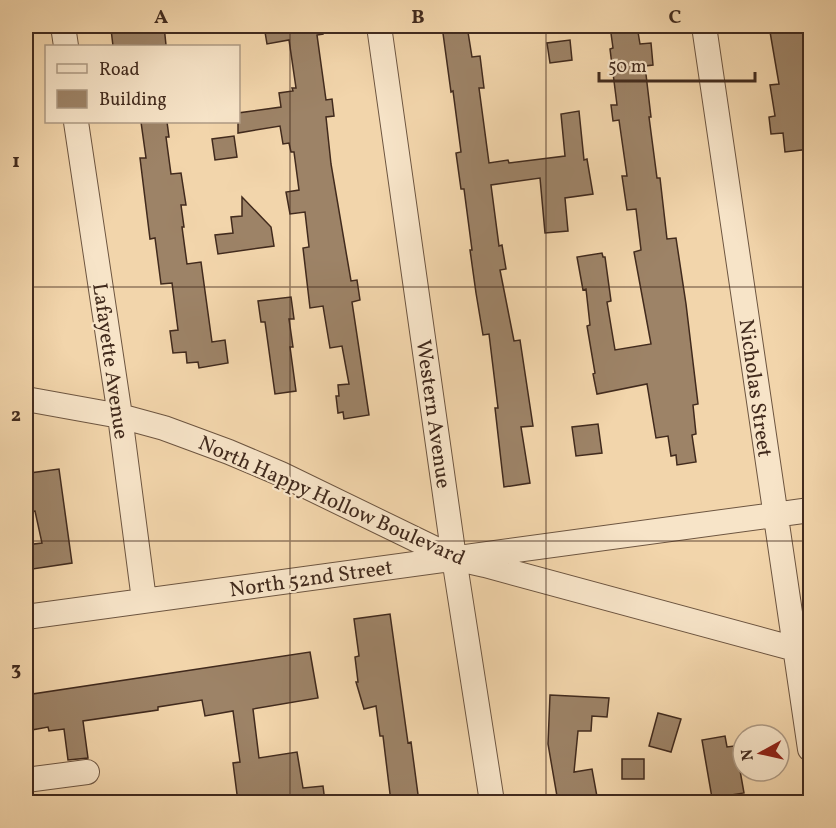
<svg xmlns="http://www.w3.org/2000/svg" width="836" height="828" font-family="Vollkorn,serif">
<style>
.building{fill:#9d8367;stroke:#412a1d;stroke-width:1.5}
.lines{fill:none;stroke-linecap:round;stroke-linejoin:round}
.minor-casing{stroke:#6d5540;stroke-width:26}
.minor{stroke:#f7e4c8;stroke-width:24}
.grid{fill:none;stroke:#412a1d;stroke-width:1.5;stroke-opacity:0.55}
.labels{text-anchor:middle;stroke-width:4.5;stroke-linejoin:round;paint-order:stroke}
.street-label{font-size:21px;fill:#412a1d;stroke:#f7e4c8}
.neatline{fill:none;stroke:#412a1d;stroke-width:2}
.grid-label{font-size:20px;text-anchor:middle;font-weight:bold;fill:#412a1d}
</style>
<rect width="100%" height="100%" fill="#f2d5ab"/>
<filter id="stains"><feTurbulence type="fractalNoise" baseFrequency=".00333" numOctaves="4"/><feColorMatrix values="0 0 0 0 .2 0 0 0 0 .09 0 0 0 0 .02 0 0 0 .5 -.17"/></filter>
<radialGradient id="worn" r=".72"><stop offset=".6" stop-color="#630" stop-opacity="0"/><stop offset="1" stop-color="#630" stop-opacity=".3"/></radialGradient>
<path class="building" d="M119,26H164L166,45L113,46L111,29L119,28Z
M264,26H323V34L317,35L326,100L332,99L334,116L326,117L331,164L351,281L357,280L360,300L352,302L369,415L344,419L343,412L338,413L336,396H339L338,385L349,384L342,346L330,348L323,306L310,308L303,248L309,247L305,212L290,214L286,192L299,190L294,152H291L289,143L283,144L280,126L238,133V113L281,107L279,93L293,91L292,88H296L289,40L267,44Z
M442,26H467L472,57L480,56L484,88H479L489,163L508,160L509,163L565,156L561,114L579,111L584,160L587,159L593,194L565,198L568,231L545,233L540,178L491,185L499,246L502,245L506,269L500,270L514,341L520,340L533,426L521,427L530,483L504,487L495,408H498L489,334L483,335L476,293L470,250H472L464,189H461L456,153L461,152L453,91L451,92Z
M610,26H637L640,44L651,43L653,65L645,66L651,117H649L657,178H660L667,239L676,238L686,304L698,404L693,405L696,434L692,435L696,462L677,465L676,455L671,456L668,436L656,438L647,384L597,394L593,374L595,373L587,326L590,325L586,289L583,290L577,257L602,253L603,257H605L611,301L607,302L615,350L651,344L634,252L641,250L636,209L627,210L622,176H627L619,120L613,121L611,105H617L610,49L613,48Z
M769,26H801L802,29L810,28V46L808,47L810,65V93L807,94L810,117V149L785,152L783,133L771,134L769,117L775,116L770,85L779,84Z
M570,40L572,60L550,63L547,43Z
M141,122H167L169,137H166L171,174L181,173L186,205H181L184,227H182L187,264L201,262L212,342L225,340L228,363L199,368L198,362L187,363L186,352L173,353L170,331L178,330L172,283L161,284L155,238L150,239L140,158H146Z
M234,136L237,157L215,160L212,139Z
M242,197L271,227L274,246L218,254L215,235L233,233L231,217L242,216Z
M291,297L294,319H289L293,347H290L296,391L275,394L265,322H261L258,301Z
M598,424L602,453L576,456L572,427Z
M59,469L72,563L26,570V545L42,543L35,511L26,512V493L32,492L30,473Z
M390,614L408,743L411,742L419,802H391L383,736H380L376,706L364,709L356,682H358L355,657L359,656L354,619Z
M310,652L318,698L253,709L259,758L297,752L303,788L323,786L325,802H238L233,763L240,762L233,711L205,716L202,700L158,707V710L83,721L88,758L68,760L64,729L49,731L48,727L26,731V695Z
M550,695L609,698L607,717L592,716L591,731H578L574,772L592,769L598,802H558L548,744Z
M658,713L681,719L671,752L649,746Z
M725,736L727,747L734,746L735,759H738L744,793L712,798L702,740Z
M622,759H644V779H622Z"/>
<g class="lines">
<defs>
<path id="minor" d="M63,26L66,46
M379,26L454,558L492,802
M704,26L810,749
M76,122L120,416L144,600
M26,399L120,416L164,428L229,452L281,474L454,558L485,565L810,653
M26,617L810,510
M26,780L87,772"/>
</defs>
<use href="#minor" class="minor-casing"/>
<use href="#minor" class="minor"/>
</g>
<path class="grid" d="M290,26V802M546,26V802M26,287H810M26,541H810"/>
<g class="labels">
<g class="street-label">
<text transform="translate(111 361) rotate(82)" y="7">Lafayette Avenue</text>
<text transform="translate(756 388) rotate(82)" y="7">Nicholas Street</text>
<text transform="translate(434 414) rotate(82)" y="7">Western Avenue</text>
<text transform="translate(332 500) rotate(24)" y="7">North Happy Hollow Boulevard</text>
<text transform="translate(311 578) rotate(-8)" y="7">North 52nd Street</text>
</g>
</g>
<rect width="836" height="828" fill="none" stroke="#f2d5ab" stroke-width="66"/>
<rect x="45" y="45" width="195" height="78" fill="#f7e4c8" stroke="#ae9a84" stroke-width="1.5"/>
<rect x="57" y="64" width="30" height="9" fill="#f7e4c8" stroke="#ae9a84" stroke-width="1.5"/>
<text x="99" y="75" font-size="18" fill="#412a1d">Road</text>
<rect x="57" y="90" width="30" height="18" fill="#9d8367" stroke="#ae9a84" stroke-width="1.5"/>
<text x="99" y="105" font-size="18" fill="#412a1d">Building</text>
<g transform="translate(761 753) rotate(262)"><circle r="28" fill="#f7e4c8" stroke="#ae9a84" stroke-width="1.5"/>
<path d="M0-4.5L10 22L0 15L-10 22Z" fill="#8f2418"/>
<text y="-9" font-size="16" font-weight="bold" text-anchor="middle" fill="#412a1d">N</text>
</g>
<path d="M599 72v9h156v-9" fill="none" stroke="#412a1d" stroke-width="3"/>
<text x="608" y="72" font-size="18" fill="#412a1d" stroke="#f7e4c8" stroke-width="4.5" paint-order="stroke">50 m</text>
<rect x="33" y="33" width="770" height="762" class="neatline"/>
<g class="grid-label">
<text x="161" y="23">A</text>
<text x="418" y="23">B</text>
<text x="675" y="23">C</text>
<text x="16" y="167">1</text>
<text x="16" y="421">2</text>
<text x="16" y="675">3</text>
</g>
<rect width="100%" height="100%" filter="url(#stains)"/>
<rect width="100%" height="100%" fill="url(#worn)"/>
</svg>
